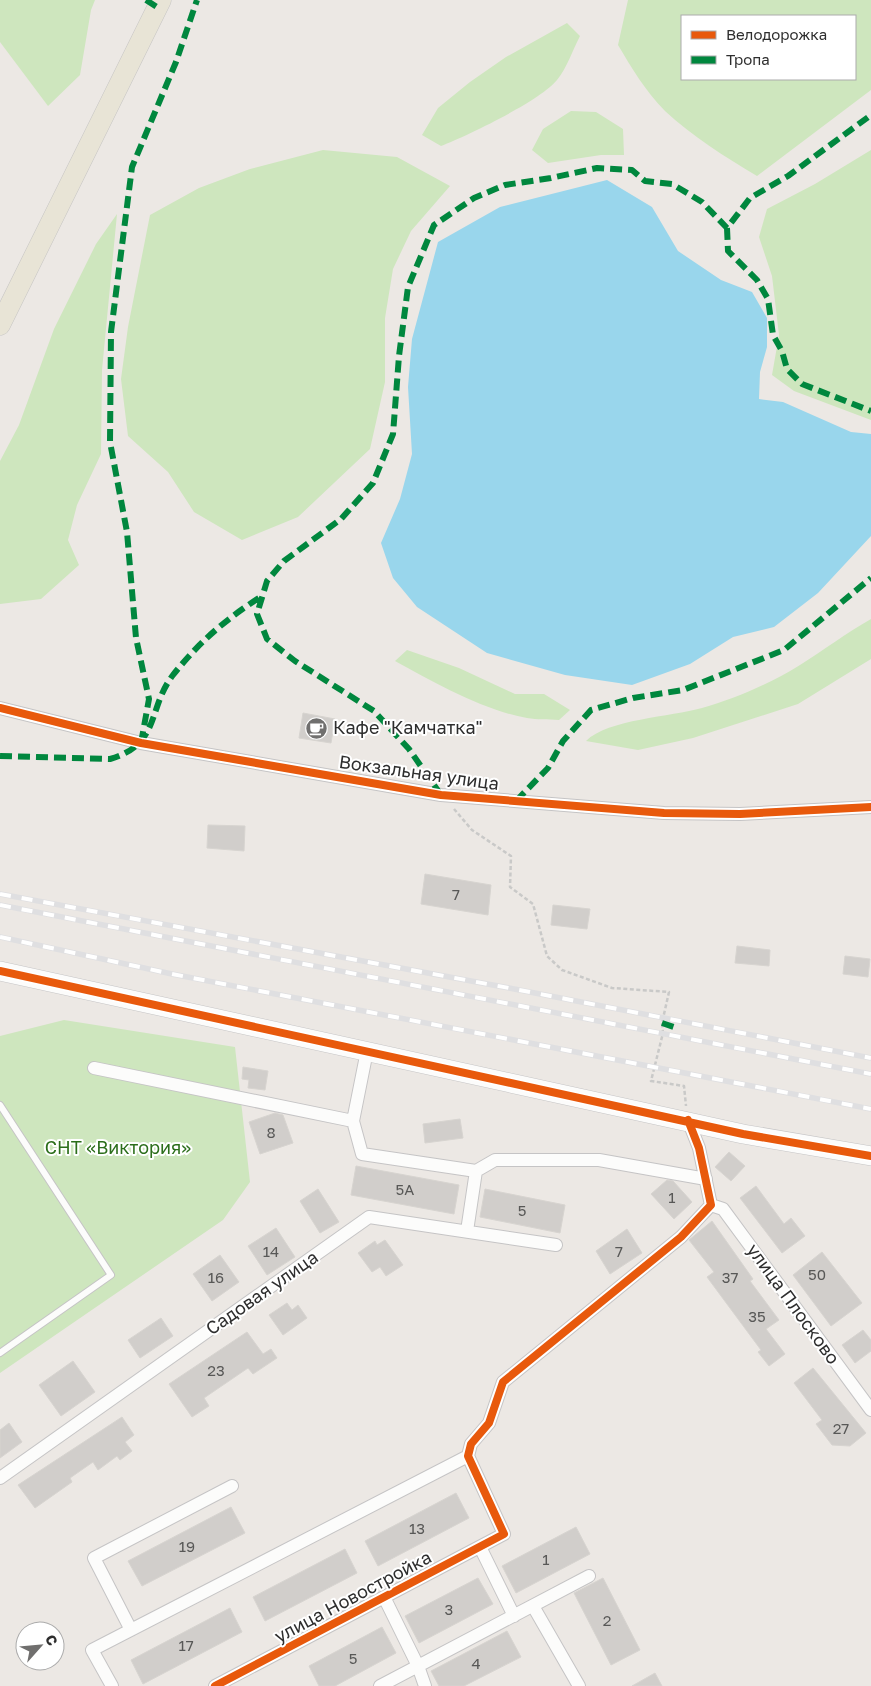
<svg xmlns="http://www.w3.org/2000/svg" width="871" height="1686" font-family="'Golos Text',sans-serif">
<style>
.green{fill:#cee6be;fill-rule:evenodd}
.water{fill:#99d6ec}
.building{fill:#d1cecb;stroke:#d7d4d0}
.lines{fill:none;stroke-linecap:round;stroke-linejoin:round}
.lane-casing{stroke:#c5c4c5;stroke-width:8}
.street-casing{stroke:#c5c4c5;stroke-width:14}
.secondary-casing{stroke:#c5c4c5;stroke-width:20}
.primary-casing{stroke:#c6c5c4;stroke-width:21}
.path{stroke:#c9c9c8;stroke-width:2.5;stroke-dasharray:4 2.5;stroke-linecap:butt}
.lane{stroke:#fcfcfb;stroke-width:6}
.street{stroke:#fcfcfb;stroke-width:12}
.secondary{stroke:#fcfcfb;stroke-width:19}
.primary{stroke:#e8e4d6;stroke-width:20}
.rail-casing{stroke:#dfdfe1;stroke-width:5.5}
.rail{stroke:#fff;stroke-width:4;stroke-dasharray:11;stroke-linecap:butt}
.quiet{stroke:#00873e;stroke-width:6;stroke-dasharray:12 6;stroke-linecap:butt}
.cycleway-casing{stroke:#fff;stroke-width:11}
.cycleway{stroke:#e8590c;stroke-width:8}
.labels{text-anchor:middle;stroke-width:4;stroke-linejoin:round;paint-order:stroke}
.number-label{font-size:15px;fill:#585857}
.poi-label{font-size:18px;fill:#2e2e2e;stroke:#fff;text-anchor:start}
.street-label{font-size:18px;fill:#2e2e2e;stroke:#fff}
.park-label{font-size:18px;fill:#2c6e1b;stroke:#fff}
</style>
<rect width="100%" height="100%" fill="#ece8e4"/>
<path class="green" d="M0,0H95L91,10L80,75L48,106L0,42Z
M628,0H871V90L757,176C725,157 692,136 665,111C646,92 631,67 618,45ZM682,16H855V79H682Z
M567,23L580,36C573,49 567,68 557,80C540,101 467,136 441,146L422,135L438,108L470,82L506,57Z
M571,111L596,112L623,129L624,155H601L548,163L532,150L543,129Z
M323,150L397,157L450,186L411,231L393,269L385,318V382L370,449L298,517L242,540L194,512L168,472L128,436L121,379L128,327L150,215L199,188L250,169Z
M871,150V420L794,391L772,375L779,335L772,276L759,237L767,209L815,184Z
M117,214L102,370L101,454L77,505L68,540L79,565L41,599L0,604V461L19,425L54,329L96,244Z
M871,619V659L798,704L693,738L638,750L586,741C608,719 671,717 702,708C735,699 771,683 800,665C824,650 846,633 871,619Z
M407,650L459,668L515,694H544L570,710L559,720C548,719 537,720 527,718C485,711 433,682 395,661Z
M64,1020L235,1047L250,1182L223,1220L0,1373V1036Z"/>
<path class="water" d="M607,180L652,207L678,251L721,280L752,292L767,318V347L760,372L759,399L783,402L851,432L871,434V536L818,593L774,627L733,637L690,664L632,685L565,675L487,653L417,607L393,578L381,543L400,499L412,454L408,387L412,339L438,242L500,207Z"/>
<path class="building" d="M303,713L335,719L331,743L299,738Z
M208,825L245,826L244,851L207,848Z
M425,874L491,885L488,915L421,904Z
M553,905L590,909L587,929L551,925Z
M737,946L770,950L769,966L735,963Z
M845,956L870,959L868,977L843,974Z
M243,1067L268,1071L265,1090L248,1088L249,1080L242,1079Z
M275,1113L283,1115L293,1143L260,1154L249,1122Z
M460,1119L463,1138L425,1143L423,1124Z
M729,1152L745,1166L731,1181L715,1167Z
M356,1166L459,1185L454,1214L351,1195Z
M667,1180L673,1181L692,1202L674,1219L651,1194Z
M756,1186L784,1224L791,1218L805,1236L782,1253L740,1198Z
M318,1189L339,1222L320,1233L300,1201Z
M485,1189L565,1205L560,1233L480,1217Z
M712,1221L753,1279L750,1281L779,1320L766,1329L785,1354L769,1366L758,1352L761,1350L707,1277L714,1272L689,1240Z
M276,1228L295,1257L267,1275L248,1246Z
M627,1229L642,1253L610,1274L596,1251Z
M385,1240L403,1265L386,1276L380,1267L372,1272L358,1253L375,1241L377,1245Z
M822,1252L862,1303L831,1326L793,1275Z
M220,1255L239,1282L212,1301L193,1274Z
M287,1303L292,1310L298,1305L307,1318L283,1335L269,1315Z
M161,1318L173,1336L140,1358L128,1340Z
M863,1330L871,1340V1351L855,1363L842,1345Z
M247,1332L263,1354L271,1349L277,1358L253,1374L248,1368L204,1398L209,1406L192,1417L169,1384Z
M73,1361L95,1392L61,1416L39,1385Z
M813,1368L866,1433L850,1446L832,1445L816,1424L822,1420L794,1383Z
M122,1417L134,1435L125,1442L132,1451L120,1460L117,1456L98,1470L93,1462L70,1478L72,1482L35,1508L18,1485Z
M9,1423L22,1442L0,1458V1430Z
M456,1493L469,1518L378,1566L365,1541Z
M231,1507L245,1533L142,1586L128,1561Z
M576,1527L590,1554L516,1593L502,1566Z
M345,1549L357,1573L265,1621L253,1597Z
M478,1578L493,1604L419,1643L405,1616Z
M603,1578L640,1650L611,1665L574,1593Z
M230,1608L242,1632L143,1684L131,1660Z
M382,1627L396,1653L335,1686H319L309,1666Z
M507,1631L521,1657L464,1686H439L431,1671Z
M655,1673L662,1686H632Z"/>
<g class="lines">
<defs>
<path id="lane" d="M0,1105L111,1275L0,1353"/>
<path id="street" d="M0,708L141,743L441,795L664,813L740,814L871,807
M367,1051L353,1121L362,1154L476,1171
M94,1068L353,1121
M711,1205L723,1209L871,1410
M467,1231L476,1171L495,1160H599L706,1179
M0,1478L369,1217L556,1245
M480,1547L514,1616
M384,1597L418,1666L425,1686
M533,1606L579,1686
M131,1630L94,1558L232,1486
M112,1686L92,1650L468,1456
M215,1686L504,1534L468,1456L471,1444L489,1423L503,1382L681,1237L711,1205L699,1148L688,1120
M380,1686L589,1576"/>
<path id="secondary" d="M0,971L743,1134L871,1156"/>
<path id="primary" d="M0,325L161,0"/>
</defs>
<use href="#lane" class="lane-casing"/>
<use href="#street" class="street-casing"/>
<use href="#secondary" class="secondary-casing"/>
<use href="#primary" class="primary-casing"/>
<path class="path" d="M454,809L472,830L511,856L510,887L533,904L547,956L562,970L612,988L669,992L662,1023L663,1033L651,1081L684,1086L686,1106"/>
<use href="#lane" class="lane"/>
<use href="#street" class="street"/>
<use href="#secondary" class="secondary"/>
<use href="#primary" class="primary"/>
<defs>
<path id="rail" d="M0,894L509,988L871,1058
M0,905L871,1074
M0,937L172,974L871,1109"/>
</defs>
<use href="#rail" class="rail-casing"/>
<use href="#rail" class="rail"/>
<path class="quiet" d="M146,0L157,7
M727,228L728,251L757,280L768,299L773,335L782,351L787,369L802,384L871,411
M141,743L149,699L136,638L127,532L110,442L111,332L132,167L176,62L197,0
M0,756L110,759C161,744 147,709 173,675C200,641 226,619 262,596
M441,795L409,749L374,711L295,661L267,639L257,614L267,581L284,561L341,519L373,483L393,434L399,356L408,287L434,225L474,198L505,185L551,178L597,168L632,170L645,181L672,184L702,202L727,228L750,198L788,176L871,115
M516,801L548,768L563,741L591,710L633,698L683,690L784,650L871,578
M662,1023L674,1027"/>
<defs>
<path id="cycleway" d="M0,708L141,743L441,795L664,813L740,814L871,807
M0,971L743,1134L871,1156
M215,1686L504,1534L468,1456L471,1444L489,1423L503,1382L681,1237L711,1205L699,1148L688,1120"/>
</defs>
<use href="#cycleway" class="cycleway-casing"/>
<use href="#cycleway" class="cycleway"/>
</g>
<defs>
<symbol id="cafe-disc" viewBox="-11 -11 22 22"><circle r="9.5" fill="#706f6e" stroke="#fff"/><path d="M-5.5-4.5H6V0H3Q3 3.5 0 3.5H-2.5Q-5.5 3.5-5.5 0ZM3-3.2v2h1.7v-2ZM-6 4.5H4V6H-6Z" fill="#fff"/></symbol>
</defs>
<g fill-rule="evenodd">
<use href="#cafe-disc" x="304" y="716" width="25" height="25"/>
</g>
<g class="labels">
<g class="number-label">
<text x="456" y="900">7</text>
<text x="271" y="1138">8</text>
<text x="405" y="1195">5А</text>
<text x="672" y="1203">1</text>
<text x="522" y="1216">5</text>
<text x="271" y="1257">14</text>
<text x="619" y="1257">7</text>
<text x="817" y="1280">50</text>
<text x="216" y="1283">16</text>
<text x="730" y="1283">37</text>
<text x="757" y="1322">35</text>
<text x="216" y="1376">23</text>
<text x="841" y="1434">27</text>
<text x="417" y="1534">13</text>
<text x="187" y="1552">19</text>
<text x="546" y="1565">1</text>
<text x="449" y="1615">3</text>
<text x="607" y="1626">2</text>
<text x="186" y="1651">17</text>
<text x="353" y="1664">5</text>
<text x="476" y="1669">4</text>
</g>
<g class="poi-label">
<text x="333" y="734">Кафе "Камчатка"</text>
</g>
<g class="street-label">
<text transform="translate(419 773) rotate(8)" y="6">Вокзальная улица</text>
<text transform="translate(262 1293) rotate(-35)" y="6">Садовая улица</text>
<text transform="translate(793 1304) rotate(54)" y="6">улица Плосково</text>
<text transform="translate(353 1597) rotate(-28)" y="6">улица Новостройка</text>
</g>
<g class="park-label">
<text x="118" y="1154">СНТ «Виктория»</text>
</g>
</g>
<rect x="681" y="15" width="175" height="65" fill="#ffffff" stroke="#ababab"/>
<rect x="691" y="31" width="25" height="8" fill="#e8590c" stroke="#ababab"/>
<text x="726" y="40" font-size="15" fill="#2e2e2e">Велодорожка</text>
<rect x="691" y="56" width="25" height="8" fill="#00873e" stroke="#ababab"/>
<text x="726" y="65" font-size="15" fill="#2e2e2e">Тропа</text>
<g transform="translate(40 1646) rotate(63)"><circle r="24" fill="#ffffff" stroke="#ababab"/>
<path d="M0-4L9 19L0 12L-9 19Z" fill="#706f6e"/>
<text y="-8" font-size="14" font-weight="bold" text-anchor="middle" fill="#2e2e2e">С</text>
</g>
</svg>
